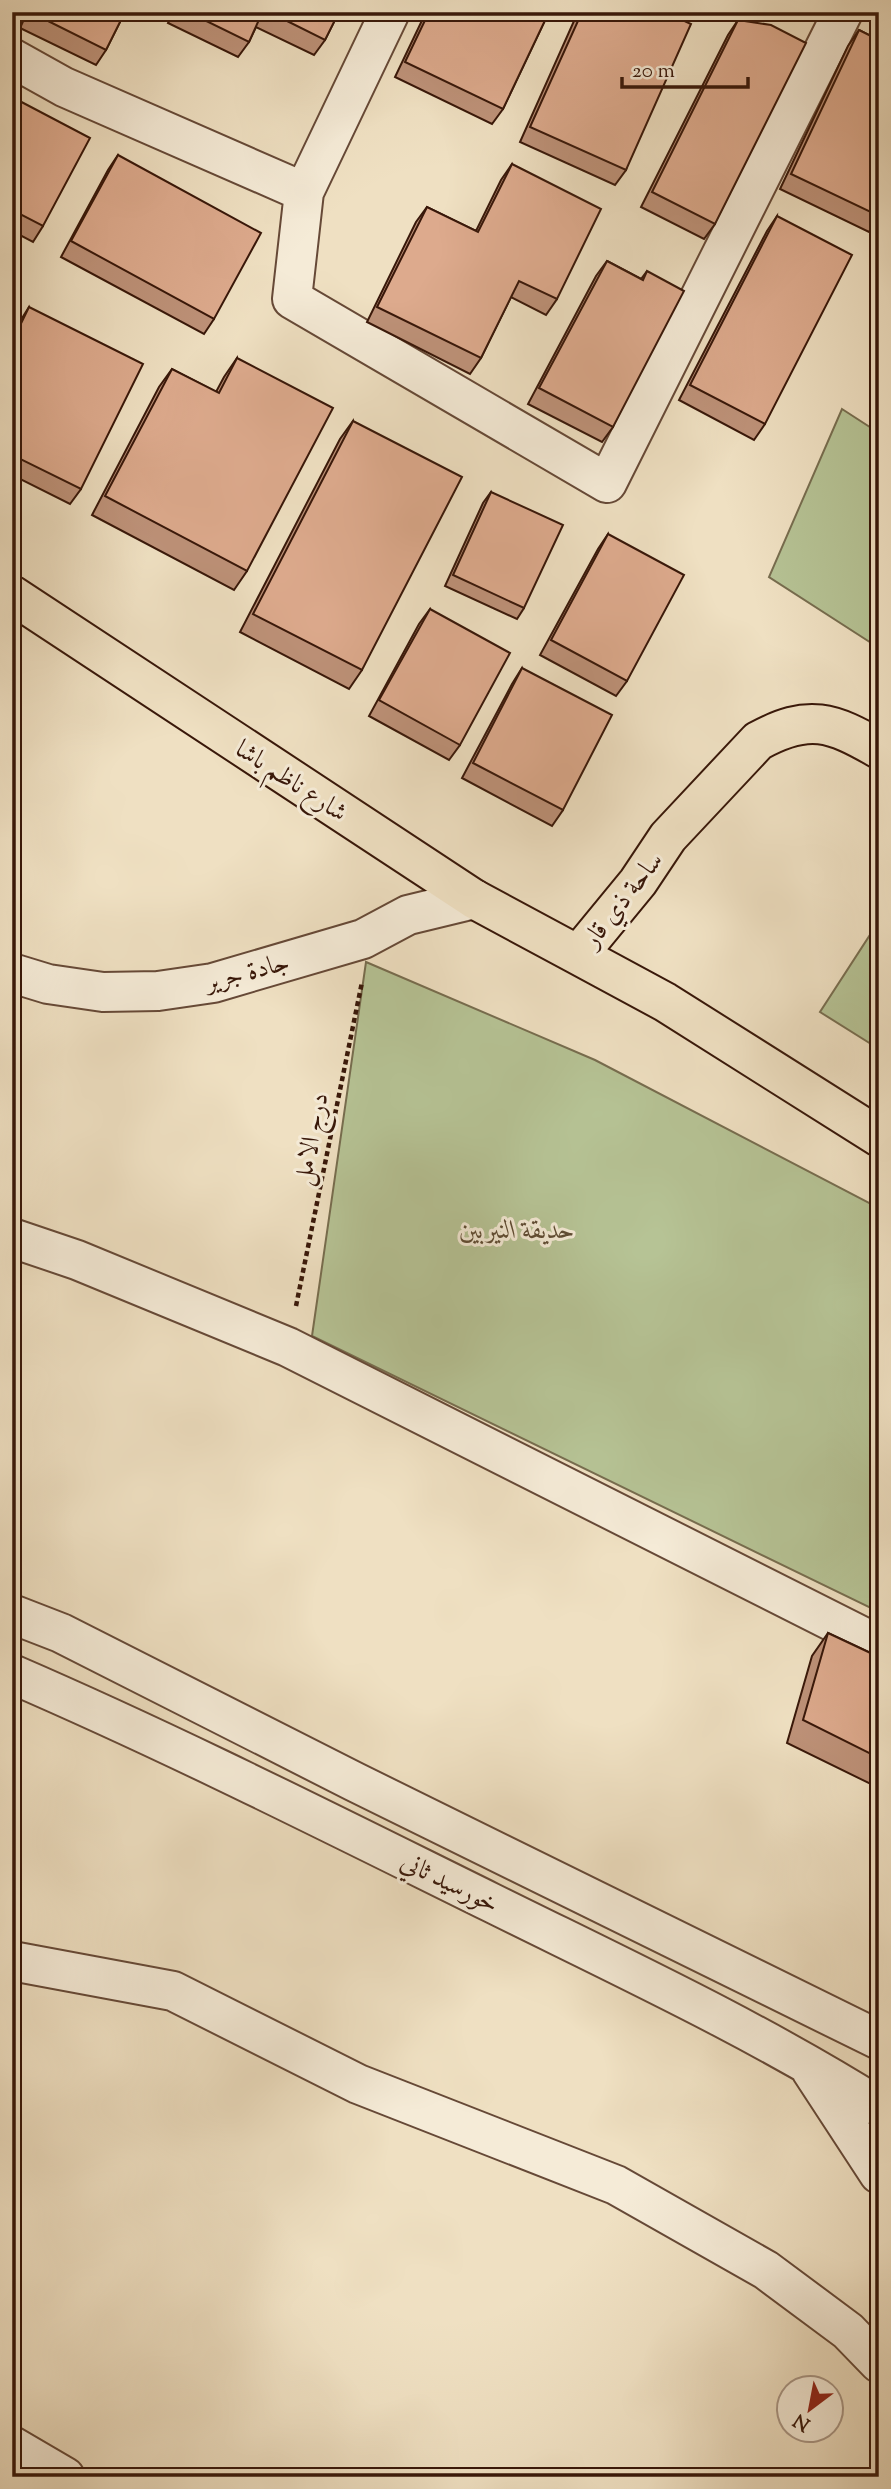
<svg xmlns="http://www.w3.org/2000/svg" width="891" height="2489" font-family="'Sorts Mill Goudy',Amiri,serif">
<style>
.green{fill:#b6c395;stroke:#776d4f;stroke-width:2}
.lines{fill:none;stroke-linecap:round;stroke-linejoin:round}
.minor-casing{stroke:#664937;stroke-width:42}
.major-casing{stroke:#381709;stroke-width:42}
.path{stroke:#381709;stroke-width:4.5;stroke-dasharray:5 3.5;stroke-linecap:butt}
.minor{stroke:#f5ebd7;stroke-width:38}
.major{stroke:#efe0c2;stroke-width:38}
.wall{fill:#be9279;stroke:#381709;stroke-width:2}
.building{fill:#ddaa8d;stroke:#381709;stroke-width:2}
.labels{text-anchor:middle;stroke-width:6;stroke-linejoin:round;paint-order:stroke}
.street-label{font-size:26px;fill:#381709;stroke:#f5ebd7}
.park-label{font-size:26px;font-style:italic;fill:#5e4b33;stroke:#f5ebd7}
</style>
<rect width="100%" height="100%" fill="#efe0c2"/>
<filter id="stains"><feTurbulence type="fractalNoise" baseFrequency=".00286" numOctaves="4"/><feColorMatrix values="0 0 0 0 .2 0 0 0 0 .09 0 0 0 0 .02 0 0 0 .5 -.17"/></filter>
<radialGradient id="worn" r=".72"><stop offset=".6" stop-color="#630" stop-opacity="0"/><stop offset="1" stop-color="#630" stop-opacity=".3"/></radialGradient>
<path class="green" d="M842,409L879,433V648L769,577Z
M879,921V1049L820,1012Z
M366,962L595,1060L879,1208V1612L312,1336Z"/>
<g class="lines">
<defs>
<path id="minor" d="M390,12L304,192L292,299L607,483L843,12
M12,58L64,87L304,192
M12,973L48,984L103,992L158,991L213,983L363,939L408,915L474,899
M12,1238L77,1260L288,1347L879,1645
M12,1614L61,1633L355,1782L879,2040
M12,1674C174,1744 332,1824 490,1902C621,1967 755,2029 879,2107
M12,1961L173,1991L358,2084L616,2185L766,2270L848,2331L879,2363
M811,2070L879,2174
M12,2446L65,2477"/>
<path id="major" d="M12,595L474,899L578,955
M879,749C832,722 809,713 758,741L668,837L638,882L578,955L665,1002L879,1137"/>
</defs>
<use href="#minor" class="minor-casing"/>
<use href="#major" class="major-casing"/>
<path class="path" d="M296,1306L362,982"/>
<use href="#minor" class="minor"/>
<use href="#major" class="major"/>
</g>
<path class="wall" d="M20,12H125L106,50L96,65L20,28L26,15Z
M174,12H339L325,40L314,55L256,27L249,42L238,57L168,23Z
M426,12H549L503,109L492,124L395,77Z
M578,12H634L637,14L638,12H665L626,170L615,185L520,142Z
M738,20L715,224L704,239L641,207L728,35Z
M859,30L879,40V218L869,232L780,189L848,46Z
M12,97L43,226L33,242L12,231Z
M118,155L214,319L204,334L61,257L108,170Z
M512,164L557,299L546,315L511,297L481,358L470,374L367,322L416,222L427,207L476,231L501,180Z
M777,216L765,424L754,440L679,400L767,231Z
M607,261L641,279L647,271L613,427L602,442L528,404L596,276Z
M29,307L81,489L70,504L12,475V335L19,323Z
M237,358L247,571L234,590L92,515L159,387L172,369L216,392L224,377Z
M353,421L362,670L349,689L240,632L340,439Z
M491,492L524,608L517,619L445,586L483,503Z
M608,534L627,681L616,696L540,655L598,549Z
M430,609L460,745L449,760L369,716L419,624Z
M522,668L563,810L552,826L462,778L512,684Z
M828,1633L879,1657V1788L787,1743L812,1656Z"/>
<path class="building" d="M30,12H125L106,50Z
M188,12H255L258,22L249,42Z
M269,12H339L325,40Z
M429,12H549L503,109L405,62Z
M582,12H634L643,16L644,12H665L691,24L626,170L530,127Z
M738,20L771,25L806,43L715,224L652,192Z
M859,30L879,40V216L791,174Z
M12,97L90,138L43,226L12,210Z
M118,155L261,233L214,319L71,241Z
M512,164L601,209L557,299L519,281L481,358L377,307L427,207L478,232Z
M777,216L852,255L765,424L690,385Z
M607,261L643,280L647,271L684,291L613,427L539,388Z
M29,307L143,364L81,489L12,455V342Z
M237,358L333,408L247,571L105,496L172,369L219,393Z
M353,421L462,477L362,670L253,614Z
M491,492L563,525L524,608L453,575Z
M608,534L684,575L627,681L551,640Z
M430,609L510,653L460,745L379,700Z
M522,668L612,715L563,810L473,763Z
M828,1633L879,1657V1758L803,1720Z"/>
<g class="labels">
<g class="street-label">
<text transform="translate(292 780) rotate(33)" y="9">شارع ناظم باشا</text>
<text transform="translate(622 899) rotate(-52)" y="9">ساحة ذي قار</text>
<text transform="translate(247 971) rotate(-15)" y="9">جادة جرير</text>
<text transform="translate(310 1139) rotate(-79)" y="9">درج الامل</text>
<text transform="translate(450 1882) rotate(26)" y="9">خورسيد ثاني</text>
</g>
<g class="park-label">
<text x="517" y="1238">حديقة النيربين</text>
</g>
</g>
<rect width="891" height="2489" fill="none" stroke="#efe0c2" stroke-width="42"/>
<rect x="14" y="14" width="863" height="2461" fill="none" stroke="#381709" stroke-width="3.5"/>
<rect x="21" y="21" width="849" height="2447" fill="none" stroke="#381709" stroke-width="2"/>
<g transform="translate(810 2409) rotate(212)"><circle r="33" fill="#f5ebd7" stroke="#a99685" stroke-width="2"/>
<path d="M0-5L12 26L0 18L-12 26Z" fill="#8f2418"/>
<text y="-10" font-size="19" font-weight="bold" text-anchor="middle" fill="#381709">N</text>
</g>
<path d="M622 77v10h126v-10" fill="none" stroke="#381709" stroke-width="3.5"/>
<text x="632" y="77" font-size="21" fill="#381709" stroke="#f5ebd7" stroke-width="5" paint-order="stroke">20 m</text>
<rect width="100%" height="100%" filter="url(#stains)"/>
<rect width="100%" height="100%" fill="url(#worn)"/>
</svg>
